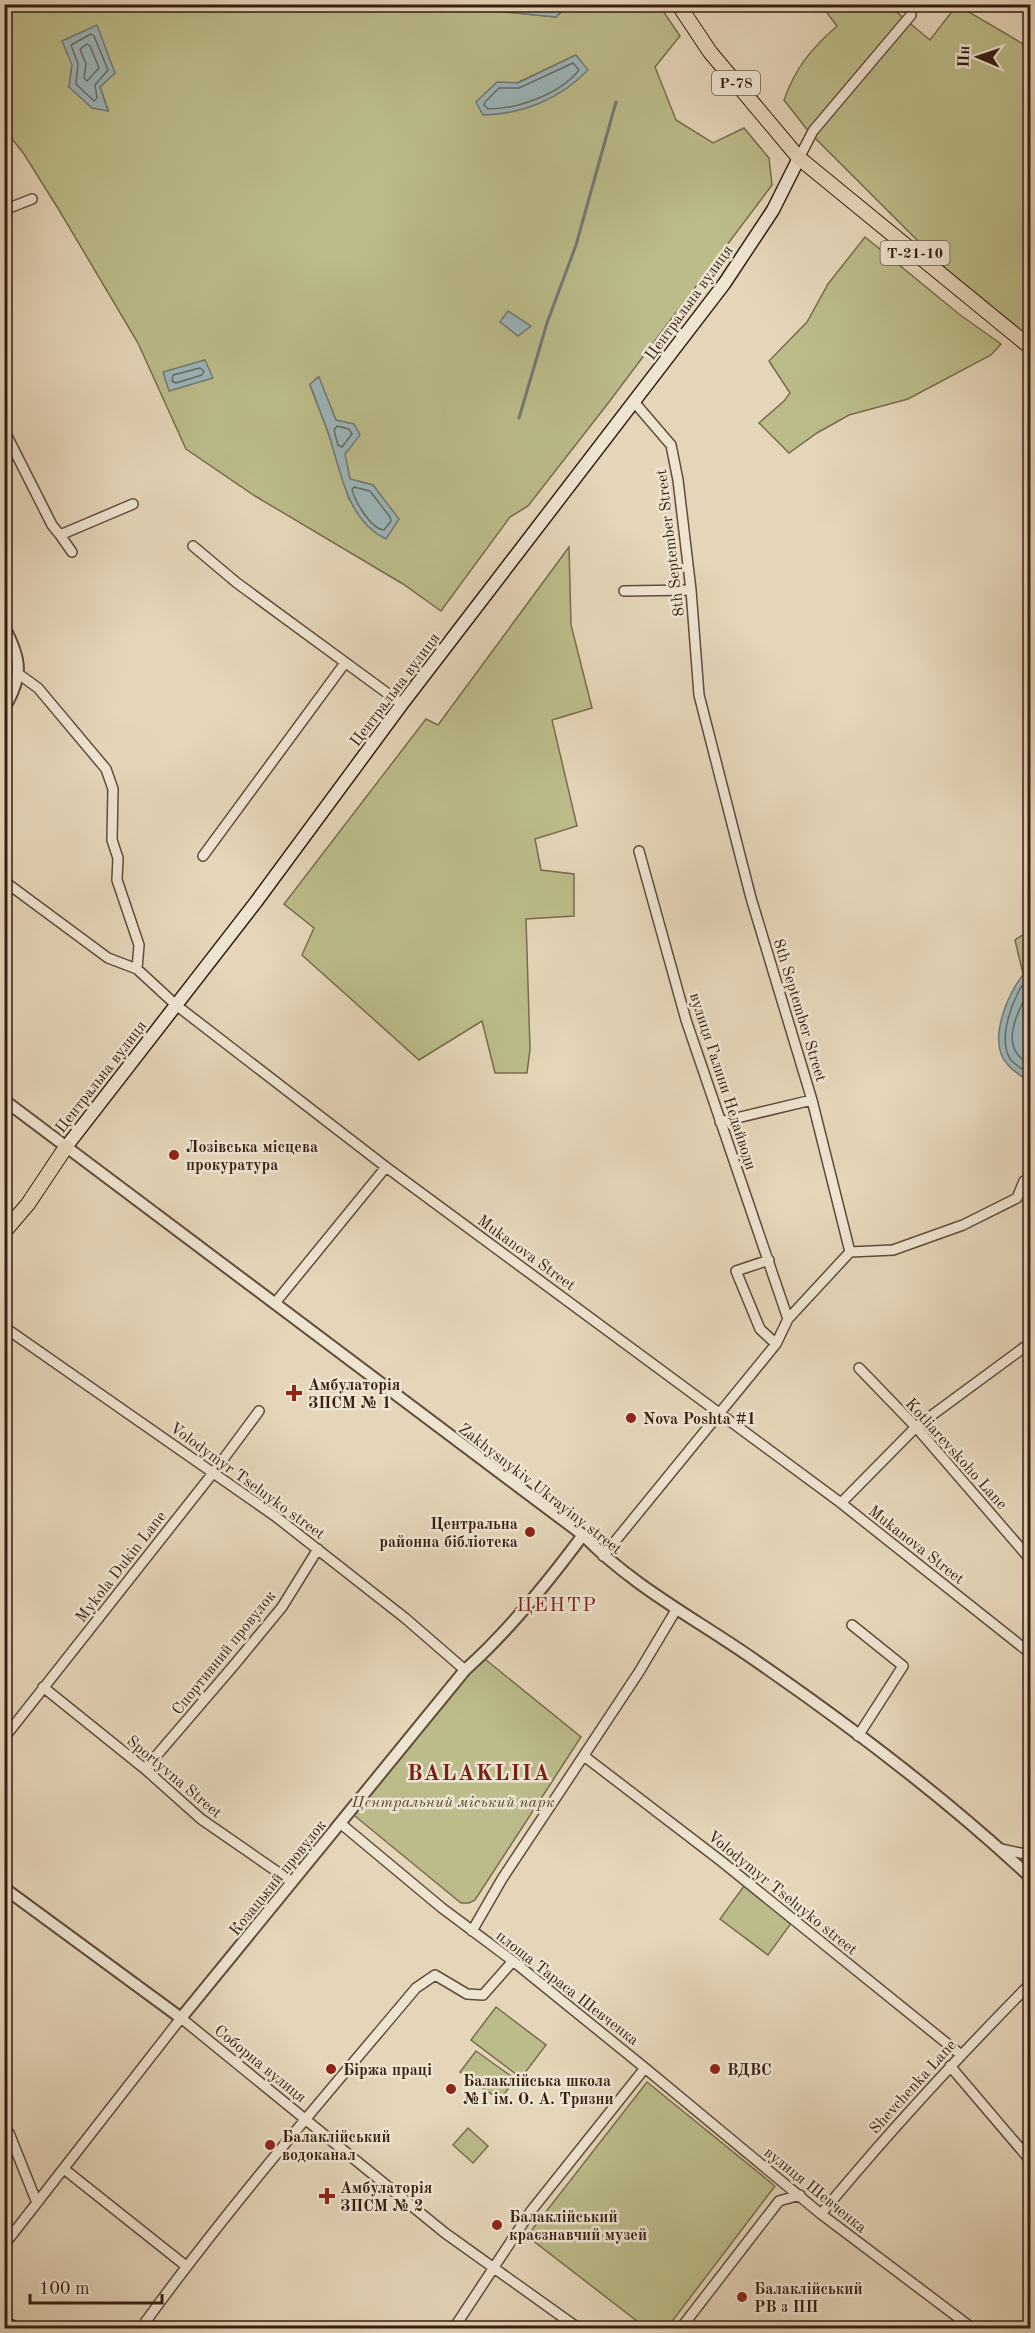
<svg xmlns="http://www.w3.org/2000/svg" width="1035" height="2333" font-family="'Old Standard TT',serif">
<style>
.green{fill:#bcbc8a;stroke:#796c4d;stroke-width:1.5;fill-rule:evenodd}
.water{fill:#9bb6ba;stroke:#737976;stroke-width:1.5}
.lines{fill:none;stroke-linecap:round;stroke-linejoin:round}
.shore{stroke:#686a65;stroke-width:1.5}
.stream{stroke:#737976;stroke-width:3}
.minor-casing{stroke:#624b3a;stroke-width:12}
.tertiary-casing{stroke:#624b3a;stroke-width:14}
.secondary-casing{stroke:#361d10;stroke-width:15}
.primary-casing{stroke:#361d10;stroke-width:16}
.minor{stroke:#eee4d2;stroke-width:9}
.tertiary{stroke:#eee4d2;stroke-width:10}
.secondary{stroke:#eee4d2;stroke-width:12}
.primary{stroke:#e5d6b9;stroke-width:14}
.poi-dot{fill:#8f2418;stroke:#eee4d2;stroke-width:2}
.labels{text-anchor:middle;stroke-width:5;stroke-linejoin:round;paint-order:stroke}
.shield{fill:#eee4d2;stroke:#6d594a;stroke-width:1.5}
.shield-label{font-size:15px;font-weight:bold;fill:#361d10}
.street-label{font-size:16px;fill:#361d10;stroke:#eee4d2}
.poi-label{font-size:16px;font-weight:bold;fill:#361d10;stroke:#eee4d2;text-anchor:start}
.park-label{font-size:16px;font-style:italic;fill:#58452e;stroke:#eee4d2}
.quarter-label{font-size:20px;letter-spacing:1.5px;fill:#7a1f14;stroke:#eee4d2}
.district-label{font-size:22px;font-weight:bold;letter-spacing:1.5px;fill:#7a1f14;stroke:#eee4d2}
</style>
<rect width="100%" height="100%" fill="#e5d6b9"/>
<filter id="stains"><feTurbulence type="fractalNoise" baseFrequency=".00333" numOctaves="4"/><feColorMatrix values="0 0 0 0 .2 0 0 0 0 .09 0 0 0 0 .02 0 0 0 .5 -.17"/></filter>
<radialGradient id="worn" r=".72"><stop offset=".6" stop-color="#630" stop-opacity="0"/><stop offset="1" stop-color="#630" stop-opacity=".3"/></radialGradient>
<path class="green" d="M70,4H484L486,10L556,17L569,5H659L680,36L655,67L676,120L713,143L744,128L769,158L772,185L609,402L528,506L510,517L441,611L403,584L255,496L186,449L138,343L59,210L24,154L5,130L4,5H62L65,9ZM576,55L483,115L517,83ZM72,65L100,87L108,110L69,87ZM318,377L336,420L350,479L373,485L349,499L328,432L310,385Z
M821,5H888L930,40L957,5L1030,48V338L972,295L809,132L784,100C796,67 810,50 837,26Z
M865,237L959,314L1001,344L991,355L908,399L849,415L817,433L789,453L759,423L784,401L790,393L769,361L807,322L828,284Z
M569,547L571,625L592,708L552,720L577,826L535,839L541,870L574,874V916L526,919L530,1049L527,1073H495L482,1021L419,1060L302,955L314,928L284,904L426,719L438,725Z
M1030,930V967L1023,974L1015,940Z
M480,1655L581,1737L475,1900L469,1903H461L350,1812Z
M744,1886L792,1922L768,1955L720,1919Z
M496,2007L546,2045L521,2078L471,2040Z
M476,2051L515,2079L500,2100L460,2072Z
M647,2082L775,2186L667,2328H646L527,2236Z
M468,2128L488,2146L473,2163L453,2145Z"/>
<path class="water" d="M484,5H569L556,17L486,10Z
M97,25L115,73L100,87L108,111L92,108L69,87L72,65L62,41Z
M576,55L588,70C560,99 523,114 483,115L476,102L497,82L518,83Z
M508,311L531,326L518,336L500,322Z
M205,360L213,378L169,391L163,372Z
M319,377L336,420L354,424L360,435L345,454L350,479L373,485L399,519L386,539C346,520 341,470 328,432C322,416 316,400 310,384Z
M1030,967V1082C1023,1077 1014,1072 1008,1065C985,1041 1010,986 1030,967Z"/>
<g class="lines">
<path class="shore" d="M495,4L553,11L560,4
M91,34L94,36L108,70L95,85L97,98L94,101L76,84L78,64L71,45Z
M87,44L90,46L99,68L87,81L84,78L86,64L80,49Z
M573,63L579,70C560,94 518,109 488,109L484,105L485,102L499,88H519Z
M200,368L204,371L202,375L176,383L172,381L173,375Z
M337,426L349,429L352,434L342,447L338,445L334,430Z
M354,487L370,491L390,517L391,521L384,530C371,529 356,503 352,490Z
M1030,975C1014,992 996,1039 1011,1060C1016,1066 1025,1070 1030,1075
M1030,988C1021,1006 1002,1038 1019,1056C1022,1060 1027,1062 1030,1065"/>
<path class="stream" d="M519,418L547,323L576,245L616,102"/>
<defs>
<path id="minor" d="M799,158L813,131L911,15
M4,210L32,199
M635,403L671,445L678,480L691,590L699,695L751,898L812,1100L850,1252
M4,430L52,525L60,535L133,504
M60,535L72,552
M193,546L237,583L402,704
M624,591L691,590
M20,675L38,688L106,769L113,789L112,840L118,858L117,880L139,945L137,969
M639,851L686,1020L788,1319
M203,856L345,663
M4,881L108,958L137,969L176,1005L386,1167L841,1503L1030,1653
M720,1122L812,1100
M769,1260L736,1271L760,1329L776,1344
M275,1303L386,1167
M4,1327L275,1516L405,1618L465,1670
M859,1368L916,1427L1030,1559
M841,1503L916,1427L1030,1343
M603,1556L776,1344L788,1319L850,1252L893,1250L963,1225L1017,1198L1024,1181
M852,1625L903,1666L858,1736
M43,1687L145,1769L201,1819L292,1882
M4,1738L213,1473L259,1411
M584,1756L721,1861L960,2054
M145,1769L235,1664L282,1607L318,1549
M340,1823L442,1908L513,1961L645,2068L821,2214L972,2328
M1001,1849L1030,1855
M472,1931L502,1879L639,1672L676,1610
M950,2066L1030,2160
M4,2127L9,2133L37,2203
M64,2169L186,2266
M821,2214C887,2134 957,2058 1030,1984
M4,2245L181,2018L445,2233L578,2328
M4,2320L17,2328
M141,2328C226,2210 322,2100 416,1988L435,1975L467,1994L483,1995L513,1961
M454,2328L531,2211L645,2068
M681,2328L779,2201L800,2195"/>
<path id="tertiary" d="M4,627C22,660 23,677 4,708
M4,1100L583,1535C634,1588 700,1621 759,1663C853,1728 947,1799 1030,1877
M4,1888L181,2018L465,1670C509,1631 548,1582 583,1535"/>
<path id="secondary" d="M66,1147L256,902L402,704L724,284L773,210L799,158"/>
<path id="primary" d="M678,4L710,52L799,158L1030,347
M4,1232L28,1204L66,1147"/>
</defs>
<use href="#minor" class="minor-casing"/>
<use href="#tertiary" class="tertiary-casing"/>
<use href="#secondary" class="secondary-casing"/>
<use href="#primary" class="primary-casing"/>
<use href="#minor" class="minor"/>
<use href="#tertiary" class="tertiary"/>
<use href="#secondary" class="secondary"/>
<use href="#primary" class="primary"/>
</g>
<g class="poi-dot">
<circle cx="174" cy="1155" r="6"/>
<path d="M291 1384h6v6h6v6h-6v6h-6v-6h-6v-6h6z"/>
<circle cx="631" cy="1418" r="6"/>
<circle cx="530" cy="1532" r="6"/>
<circle cx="331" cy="2069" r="6"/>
<circle cx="715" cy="2069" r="6"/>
<circle cx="451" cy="2089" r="6"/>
<circle cx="270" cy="2145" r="6"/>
<path d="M324 2187h6v6h6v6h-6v6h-6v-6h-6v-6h6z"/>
<circle cx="497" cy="2225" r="6"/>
<circle cx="742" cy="2297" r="6"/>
</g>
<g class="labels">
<g class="shield">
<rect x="712" y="71" width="48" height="24" rx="4.5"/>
<rect x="880.5" y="241" width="69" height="24" rx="4.5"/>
</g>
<g class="shield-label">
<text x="736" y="88">Р-78</text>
<text x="915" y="258">Т-21-10</text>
</g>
<g class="street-label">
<text transform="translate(688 302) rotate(-54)" y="6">Центральна вулиця</text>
<text transform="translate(669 543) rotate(-97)" y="6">8th September Street</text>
<text transform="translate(394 689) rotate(-53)" y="6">Центральна вулиця</text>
<text transform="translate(801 1010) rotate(73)" y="6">8th September Street</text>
<text transform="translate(100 1076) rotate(-52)" y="6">Центральна вулиця</text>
<text transform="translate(724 1081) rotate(72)" y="6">вулиця Галини Недайводи</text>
<text transform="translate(527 1252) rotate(36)" y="6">Mukanova Street</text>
<text transform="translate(957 1453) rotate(48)" y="6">Kotliarevskoho Lane</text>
<text transform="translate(248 1480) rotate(36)" y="6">Volodymyr Tseluyko street</text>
<text transform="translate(541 1488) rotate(38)" y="6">Zakhysnykiv Ukrayiny street</text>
<text transform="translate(917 1544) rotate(38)" y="6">Mukanova Street</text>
<text transform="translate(120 1566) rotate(-52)" y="6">Mykola Dukin Lane</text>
<text transform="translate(223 1652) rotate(-51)" y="6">Спортивний провулок</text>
<text transform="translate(175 1776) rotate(40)" y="6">Sportyvna Street</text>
<text transform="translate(277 1877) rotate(-51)" y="6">Козацький провулок</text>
<text transform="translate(783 1892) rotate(39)" y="6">Volodymyr Tseluyko street</text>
<text transform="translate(568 1987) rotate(38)" y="6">площа Тараса Шевченка</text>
<text transform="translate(261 2063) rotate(39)" y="6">Соборна вулиця</text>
<text transform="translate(912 2086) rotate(-48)" y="6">Shevchenka Lane</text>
<text transform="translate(816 2189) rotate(39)" y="6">вулиця Шевченка</text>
</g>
<g class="poi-label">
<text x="186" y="1152">Лозівська місцева<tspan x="186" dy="18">прокуратура</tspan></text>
<text x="308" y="1390">Амбулаторія<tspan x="308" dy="18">ЗПСМ № 1</tspan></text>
<text x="643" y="1424">Nova Poshta #1</text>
<text x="518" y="1529" text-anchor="end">Центральна<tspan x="518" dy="18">районна бібліотека</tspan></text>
<text x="343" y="2075">Біржа праці</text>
<text x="727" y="2075">ВДВС</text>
<text x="463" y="2086">Балаклійська школа<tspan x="463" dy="18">№1 ім. О. А. Тризни</tspan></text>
<text x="282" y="2142">Балаклійський<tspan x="282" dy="18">водоканал</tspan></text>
<text x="340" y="2193">Амбулаторія<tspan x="340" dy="18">ЗПСМ № 2</tspan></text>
<text x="509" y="2222">Балаклійський<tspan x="509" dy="18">краєзнавчий музей</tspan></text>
<text x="754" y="2294">Балаклійський<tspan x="754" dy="18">РВ з ПП</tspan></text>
</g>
<g class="park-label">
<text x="453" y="1807">Центральний міський парк</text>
</g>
<g class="quarter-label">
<text x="557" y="1611">ЦЕНТР</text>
</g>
<g class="district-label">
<text x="479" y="1780">BALAKLIIA</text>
</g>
</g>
<rect width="1035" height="2333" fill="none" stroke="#e5d6b9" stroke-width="24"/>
<rect x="6" y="6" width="1023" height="2321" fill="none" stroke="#361d10" stroke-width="3"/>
<rect x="12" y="12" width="1011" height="2309" fill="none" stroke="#361d10" stroke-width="1.5"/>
<g transform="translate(978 57) rotate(272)" stroke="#eee4d2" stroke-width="4.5" paint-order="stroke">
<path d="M0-4.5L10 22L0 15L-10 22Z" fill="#361d10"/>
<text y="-9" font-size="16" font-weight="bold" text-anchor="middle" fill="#361d10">Пн</text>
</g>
<path d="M30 2294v9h132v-9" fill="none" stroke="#361d10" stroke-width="3"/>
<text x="39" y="2294" font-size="18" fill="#361d10" stroke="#eee4d2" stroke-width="4.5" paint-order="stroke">100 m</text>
<rect width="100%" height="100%" filter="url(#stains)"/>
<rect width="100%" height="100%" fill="url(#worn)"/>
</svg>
